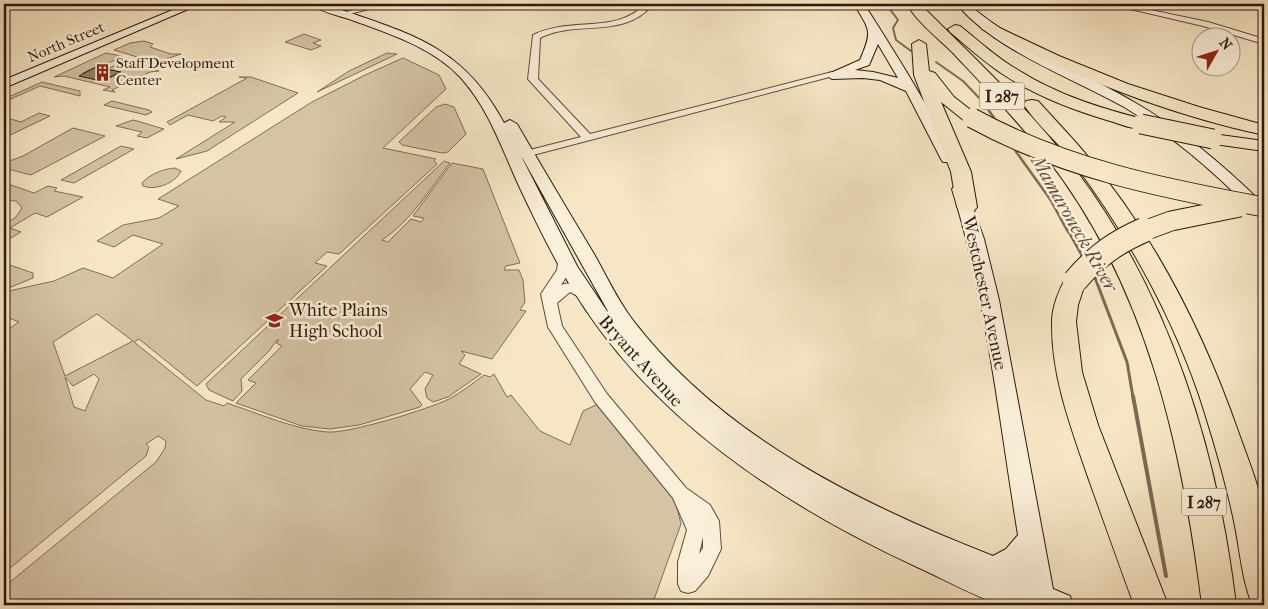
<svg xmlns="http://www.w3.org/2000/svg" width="1268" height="609" font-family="'IM FELL French Canon',serif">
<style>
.green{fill:#d5c3a6;stroke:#826d59;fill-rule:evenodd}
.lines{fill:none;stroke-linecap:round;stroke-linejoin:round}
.stream-far3{stroke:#7e6955;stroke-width:2}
.stream-far2{stroke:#7e6955;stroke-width:2.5}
.stream-far1{stroke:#7e6955;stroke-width:3}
.stream{stroke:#7e6955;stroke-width:4}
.building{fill:#97836c;stroke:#2e170c}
.street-casing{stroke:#604b3a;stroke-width:2}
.secondary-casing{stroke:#2e170c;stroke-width:2}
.highway-casing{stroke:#2e170c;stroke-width:2}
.street{fill:#faefd9;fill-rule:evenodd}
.secondary{fill:#faefd9;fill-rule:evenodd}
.highway{fill:#f7e6c5;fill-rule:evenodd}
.highway-bridge-far1-casing{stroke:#2e170c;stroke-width:21;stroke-linecap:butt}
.highway-bridge-casing{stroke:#2e170c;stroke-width:26;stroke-linecap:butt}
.highway-bridge-far1{stroke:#f7e6c5;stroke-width:19}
.highway-bridge{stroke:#f7e6c5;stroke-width:24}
.labels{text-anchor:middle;stroke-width:5;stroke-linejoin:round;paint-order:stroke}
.far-street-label{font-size:15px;fill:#2e170c;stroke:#faefd9}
.far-poi-label{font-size:15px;fill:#2e170c;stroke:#faefd9;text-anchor:start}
.shield{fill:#faefd9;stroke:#6b584a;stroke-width:1}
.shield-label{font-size:16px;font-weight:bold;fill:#2e170c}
.street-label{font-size:18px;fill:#2e170c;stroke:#faefd9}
.poi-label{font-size:18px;fill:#2e170c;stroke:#faefd9;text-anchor:start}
.water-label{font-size:19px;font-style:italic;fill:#634e3d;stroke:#faefd9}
</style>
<rect width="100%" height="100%" fill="#f7e6c5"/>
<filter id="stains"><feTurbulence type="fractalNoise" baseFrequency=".004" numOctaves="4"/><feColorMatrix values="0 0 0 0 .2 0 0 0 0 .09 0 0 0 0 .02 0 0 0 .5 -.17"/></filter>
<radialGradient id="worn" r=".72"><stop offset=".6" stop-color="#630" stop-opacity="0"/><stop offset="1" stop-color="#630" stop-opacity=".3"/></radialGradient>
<path class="green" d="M304,34L321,40L313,43L321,46L311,50L285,42Z
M144,41L153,44L150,47L171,54H181L151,64L134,56L114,50L130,43Z
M106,53L121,56C110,65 95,66 83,73L102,74L92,79C104,83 113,76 120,72L105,70L128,59L159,71L150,72L112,90L115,92L103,90L110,87L64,76L54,77Z
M387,53L397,54L317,92L349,71Z
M403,58L439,75L446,89L383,148L436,159L434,161L437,164L339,254L327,252L315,263L327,266L197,386L139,339L134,342L206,400L224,406L227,403C260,414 293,429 327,432C348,434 429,409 449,399C462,392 473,383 484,375L490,377L494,374L507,397L511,395L540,431L570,445L583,411L598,404L675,499L681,524L652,605H4V587L156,462L165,448L166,441L158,436L146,444L149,447L146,456L4,573V332L19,322L4,316V292L54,281L83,268L113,278L163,244L133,235L114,247L97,241L123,225L159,218L179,206L158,199L312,102L365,75ZM97,314L133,341L65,376L53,342ZM94,374L99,379L85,411L74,407L65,377L73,386Z
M239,77H251L298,93L207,151L176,159L235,122H219L226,117L222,116L213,121L188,115L170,125L167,122L247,78Z
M42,82L80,91V96L40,86L4,102V99Z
M112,101L149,110L152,112L146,115L104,105Z
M445,104L454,107L466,134L448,152L442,153L402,145L399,142L436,107Z
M39,113L50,116L4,138V117L21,122Z
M133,120L137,121L164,129L147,138L137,136L142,132L116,126Z
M73,128L105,136L31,175L4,168V163L23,156Z
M121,146L134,149L74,183L61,180Z
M444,161L450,163C430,189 410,222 382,240L388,242L411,219L421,222L424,218L413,216L452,163L483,169L520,263L506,266L504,270H519L523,280L525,302L520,310L526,311L492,359L461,351L465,355L459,364L481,374L448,397L433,402L427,398L425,389L433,375L425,372L410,389L422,405L420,407L359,425L330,429L302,426L236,403L256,383L248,380L282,346L276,343L279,340H277L269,351L241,379L242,391L233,401L209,390L206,384Z
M175,168L181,171C176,183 155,191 143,186L142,183C150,174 163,169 175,168Z
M8,184L34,193L48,186L57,188L54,191L83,197L47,217L35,213L10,228L21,232L4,242V225L16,217L22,208L16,201L4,200V187Z
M4,263L33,273V278L4,290Z"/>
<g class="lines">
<path class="stream-far3" d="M886,4L898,20L893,28L896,40L911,51
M936,62L963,81L983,102"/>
<path class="stream-far2" d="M982,101L997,122
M1012,146L1050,199L1068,232"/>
<path class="stream-far1" d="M1068,230L1084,259
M1094,275L1127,362L1133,397"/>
<path class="stream" d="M1133,396L1166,576"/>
</g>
<path class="building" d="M96,67L121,72L102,81L79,76Z"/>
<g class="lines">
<defs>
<path id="street" d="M75,4H85L78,7Z
M374,4H386L343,16L339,14Z
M645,4H653C624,40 577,19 540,38L538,79L590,134L832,72L837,75L518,159H510V155L581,137L528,79L533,35C571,16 616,35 645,4Z
M1109,4H1122L1208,22L1264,39V44L1203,26Z
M565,253L571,257V270L561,285C573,281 585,286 592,296L585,300L570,292L557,303L562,326L607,394L686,488L710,505L719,521L721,549L708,576L695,591L688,593L681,591L678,584V562L687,530L673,498L595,402L548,327L541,294L557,270L559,257ZM703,537V548L699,554Z"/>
<path id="secondary" d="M187,4H200L4,88V80Z
M311,4H325C405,33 461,42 504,123L510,120L517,124C542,167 568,211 594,254C606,275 617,299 632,319C721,436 860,504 993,556L1006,549L1018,535C999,419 987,301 952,189L955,186H965L984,239L999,300L1053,589L1070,596L1073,605C1055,605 1018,609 1002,605C973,596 944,579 917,567C781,504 650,418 571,287C552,255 535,220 519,186C502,149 489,109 461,78C433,47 387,33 349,19C336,15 321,12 311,4ZM518,150L614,322L615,323L577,266Z
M854,4H864C896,54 928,105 955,159L953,162H943L941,159L906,91L880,80L863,78L832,79L826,75L860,60C873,30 870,31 854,4ZM878,44L898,78L873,72L855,70L869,65Z
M957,4H968C1018,47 1077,69 1134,102C1182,130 1225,166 1264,205V215L1255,214C1216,173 1173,136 1124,107C1073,78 994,50 957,4Z"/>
<path id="highway" d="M907,4H920C974,58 1032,111 1078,173C1170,297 1218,452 1236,605H1202C1182,446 1147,286 1046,157C1018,121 985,87 953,53C938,38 917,22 907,4Z
M987,22L1059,56L1128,84L1199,107L1264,125V135C1166,114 1071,76 982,29L980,26L982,23Z
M955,25L960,26C979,41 997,58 1018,70C1058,95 1102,109 1147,120L1150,124L1147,128C1135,131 1121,124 1110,121C1072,110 1034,95 1001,73C983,61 967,46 950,32L948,29Z
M919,40L926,44L929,71L935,73L954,97L981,118L978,122H966L941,102L971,172L977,207L974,211L967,213L960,211L957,207L951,172L914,75L912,44Z
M1032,100L1038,101C1053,118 1069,134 1084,152C1153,233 1203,331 1238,431C1246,454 1263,495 1264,518C1266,547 1264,577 1264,605L1252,604C1242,579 1240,552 1235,526C1226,482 1213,438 1199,395C1170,311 1126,233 1073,162C1058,142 1038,126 1024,105L1026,101Z
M1213,134L1264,141V151L1207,143L1204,139L1207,135Z
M1075,274L1083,276L1086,281L1078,305L1076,322L1082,372L1098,425L1168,605H1134C1119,564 1104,522 1089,480C1072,430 1051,377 1052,322C1052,307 1059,289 1067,276Z"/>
</defs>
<use href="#street" class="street-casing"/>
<use href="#secondary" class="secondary-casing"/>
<use href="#highway" class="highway-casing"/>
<use href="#street" class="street"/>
<use href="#secondary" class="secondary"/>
<use href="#highway" class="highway"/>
<defs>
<path id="highway-bridge-far1" d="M972,118C1065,169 1161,188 1264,207
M1141,124L1213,139
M1141,232L1171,221L1240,207"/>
<path id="highway-bridge" d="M1075,281C1095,257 1116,242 1144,230"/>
</defs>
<use href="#highway-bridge-far1" class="highway-bridge-far1-casing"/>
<use href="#highway-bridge" class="highway-bridge-casing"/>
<use href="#highway-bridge-far1" class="highway-bridge-far1"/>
<use href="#highway-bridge" class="highway-bridge"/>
</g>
<defs>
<symbol id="building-bare" viewBox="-9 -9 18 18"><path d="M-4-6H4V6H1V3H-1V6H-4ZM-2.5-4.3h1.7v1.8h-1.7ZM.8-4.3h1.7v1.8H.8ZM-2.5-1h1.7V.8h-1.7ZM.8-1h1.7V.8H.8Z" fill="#8f2418" stroke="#faefd9" stroke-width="2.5" paint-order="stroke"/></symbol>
<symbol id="school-bare" viewBox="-9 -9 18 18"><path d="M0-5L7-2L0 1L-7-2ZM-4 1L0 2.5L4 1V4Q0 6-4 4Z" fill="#8f2418" stroke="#faefd9" stroke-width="2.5" paint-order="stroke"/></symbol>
</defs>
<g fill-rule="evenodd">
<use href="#building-bare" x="90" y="60" width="25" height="25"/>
<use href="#school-bare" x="262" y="308" width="25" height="25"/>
</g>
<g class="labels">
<g class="far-street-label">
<text transform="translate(66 42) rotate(-23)" y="5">North Street</text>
</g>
<g class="far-poi-label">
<text x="116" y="68">Staff Development<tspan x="116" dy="17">Center</tspan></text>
</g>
<g class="shield">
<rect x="979.5" y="82.5" width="45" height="27" rx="4"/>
<rect x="1181.5" y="488.5" width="45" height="27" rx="4"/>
</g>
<g class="shield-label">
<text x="1002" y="102">I 287</text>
<text x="1204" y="508">I 287</text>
</g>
<g class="street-label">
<text transform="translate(985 293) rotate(78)" y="6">Westchester Avenue</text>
<text transform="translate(641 361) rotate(48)" y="6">Bryant Avenue</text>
</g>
<g class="poi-label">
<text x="289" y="316">White Plains<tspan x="289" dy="21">High School</tspan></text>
</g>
<g class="water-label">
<text transform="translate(1075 223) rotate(60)" y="7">Mamaroneck River</text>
</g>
</g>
<rect width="1268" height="609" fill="none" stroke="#f7e6c5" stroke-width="20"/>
<rect x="5" y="5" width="1258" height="599" fill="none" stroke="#2e170c" stroke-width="2.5"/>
<rect x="10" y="10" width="1248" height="589" fill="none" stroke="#2e170c"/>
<g transform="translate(1216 52) rotate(51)"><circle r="24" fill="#faefd9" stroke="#a89987"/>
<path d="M0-4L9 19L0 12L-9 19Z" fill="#8f2418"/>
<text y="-8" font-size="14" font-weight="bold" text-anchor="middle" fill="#2e170c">N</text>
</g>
<rect width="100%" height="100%" filter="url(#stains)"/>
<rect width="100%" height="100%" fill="url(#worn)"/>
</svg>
